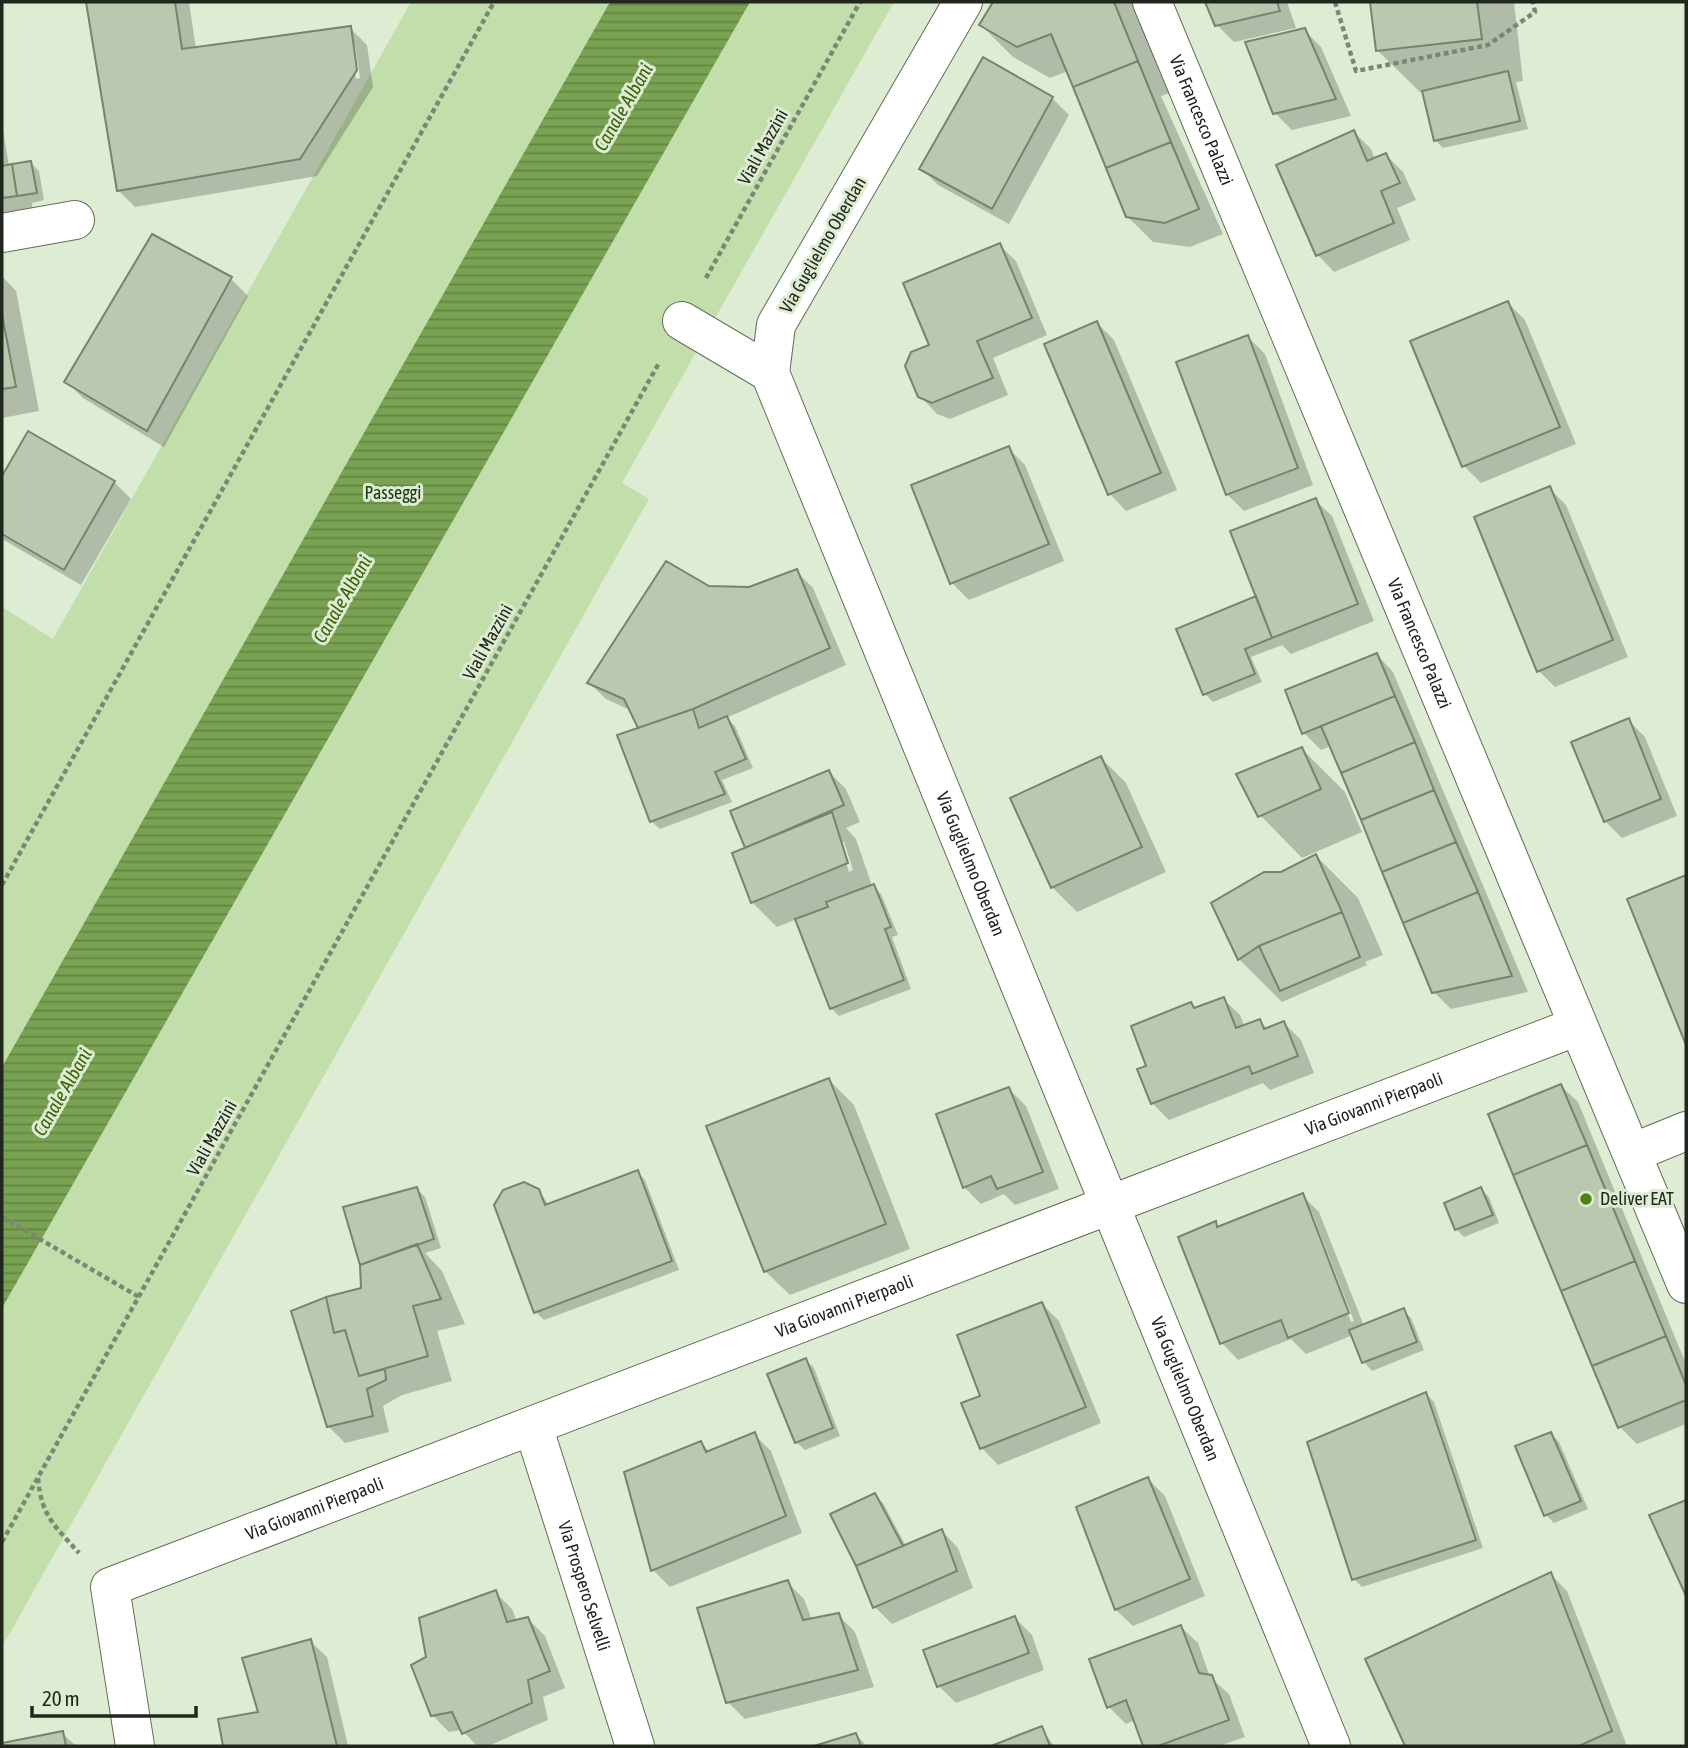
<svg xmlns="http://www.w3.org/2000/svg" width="1688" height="1748" font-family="'Asap Condensed',sans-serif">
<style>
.green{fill:#c2dfab}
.water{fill:url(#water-rules)}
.shadow{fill:#0003;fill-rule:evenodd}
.building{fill:#bac8af;stroke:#76846c;stroke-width:2}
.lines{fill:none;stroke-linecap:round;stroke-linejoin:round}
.minor-casing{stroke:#616e57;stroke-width:40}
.path{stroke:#7c8675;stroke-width:4.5;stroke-dasharray:5 3.5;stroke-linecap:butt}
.minor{stroke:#fff;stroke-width:38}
.poi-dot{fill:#508011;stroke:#ddecd2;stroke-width:2.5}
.labels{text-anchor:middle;stroke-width:6;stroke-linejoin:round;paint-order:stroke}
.street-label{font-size:18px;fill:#22271e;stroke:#ddecd2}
.park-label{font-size:18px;fill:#233513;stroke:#ddecd2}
.poi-label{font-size:18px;fill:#22271e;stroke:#ddecd2;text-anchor:start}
.water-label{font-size:19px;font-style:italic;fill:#3a6008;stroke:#ddecd2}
</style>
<defs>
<pattern id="water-rules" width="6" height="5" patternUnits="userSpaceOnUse" patternTransform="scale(1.75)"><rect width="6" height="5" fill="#79a353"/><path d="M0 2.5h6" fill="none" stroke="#638544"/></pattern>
</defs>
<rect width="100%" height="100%" fill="#ddecd2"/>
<path class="green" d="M411,2H894L622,483L649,499L2,1647V607L53,639Z"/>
<path class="water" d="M610,2H750L2,1308V1067Z"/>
<path class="shadow" d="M88,2H189L196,49L350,28L367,45L373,87L317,176L135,207L118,190ZM351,45H355L360,78L356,79Z
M995,2H1132L1169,93L1161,96L1223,234L1190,247L1153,242L1127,216L1068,71L1050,78L1013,57L981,25Z
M1207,2H1287L1296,28L1234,42L1217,25Z
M1371,2H1514L1523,81L1516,82L1528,129L1443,148L1435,140L1424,92H1420L1377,50Z
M1304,30L1321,47L1351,116L1292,130L1275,113Z
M1052,98L1069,115L1009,224L938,185L921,168Z
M2,123L9,166L31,163L39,171L44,200L32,203L33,213L2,218Z
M1354,132L1371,149L1375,159L1386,155L1403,172L1416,200L1397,208L1410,240L1334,272L1318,255Z
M152,236L231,279L248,296L164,447L83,398L66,381Z
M999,245L1016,261L1047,335L993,358L1008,395L950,419L937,414L920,396L932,346Z
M2,276L16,291L39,411L2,418Z
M1508,303L1525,320L1576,444L1481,483L1464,466L1413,342Z
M1097,323L1114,340L1177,490L1126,511L1110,494Z
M1248,337L1265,354L1313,485L1244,511L1227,494Z
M29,433L114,482L131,499L81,585L2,539V480Z
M1008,448L1025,465L1064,561L969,600L952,583Z
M1549,488L1566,505L1628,657L1555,687L1539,671Z
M1315,500L1332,516L1374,621L1291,654L1282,645L1251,657L1262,682L1213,702L1205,694Z
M796,571L813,588L846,665L726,718L735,726L753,768L722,780L732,802L660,829L651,821L640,729L632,711L606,699L589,683L709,588L749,589Z
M1377,655L1393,672L1528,992L1451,1009L1434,992L1331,746L1321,750L1304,733L1287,691Z
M1628,720L1645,737L1677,816L1622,838L1605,821Z
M1302,749L1345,792L1362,832L1302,858L1260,815Z
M1101,758L1126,783L1166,872L1077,912L1052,887Z
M829,772L846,789L860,822L846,828L856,839L872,886L881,894L898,935L892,937L911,989L839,1016L831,1008L797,919L777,927L752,902L748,848ZM840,842H844L853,870L849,872Z
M1316,856L1358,898L1383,955L1365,962L1367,965L1282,1002L1239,959L1213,904Z
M1686,877V1040L1629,900Z
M1223,999L1240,1015L1245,1027L1259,1021L1268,1029L1284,1023L1301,1040L1314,1073L1270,1090L1263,1083L1169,1120L1152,1103L1149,1067L1191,1004L1196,1009Z
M829,1080L854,1105L910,1249L790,1295L765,1271Z
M1561,1086L1578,1102L1686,1364V1424L1637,1444L1620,1427L1490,1115Z
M1009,1089L1026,1106L1059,1189L1015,1205L1004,1194L981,1204L964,1187Z
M637,1172L645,1180L679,1270L544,1320L536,1312L538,1190L549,1205Z
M417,1189L425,1197L441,1248L425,1253L442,1271L465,1324L437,1331L452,1381L402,1395L383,1406L389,1432L345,1443L328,1426L363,1290Z
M1481,1189L1489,1197L1499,1223L1464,1237L1456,1229Z
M1302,1195L1319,1212L1364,1326L1403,1310L1411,1318L1424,1350L1372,1371L1364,1362L1353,1335L1306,1354L1291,1339L1238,1360L1222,1343L1215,1223L1220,1228ZM1308,1213H1312L1354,1321L1351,1322Z
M1042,1304L1059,1321L1101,1423L998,1465L982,1448L983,1397Z
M806,1360L814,1368L840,1436L805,1450L796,1442Z
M1426,1394L1434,1402L1483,1548L1362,1587L1354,1579Z
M754,1434L771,1451L802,1533L670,1587L653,1570L701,1443L710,1452Z
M1551,1434L1559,1442L1588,1509L1554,1523L1546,1515Z
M1148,1479L1165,1496L1205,1596L1133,1626L1116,1610L1078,1508Z
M875,1495L883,1503L906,1546L942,1531L958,1548L973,1588L892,1624L875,1607Z
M1550,1574L1567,1591L1627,1746H1407L1367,1660Z
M787,1582L804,1599L812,1620L838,1615L855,1632L874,1687L745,1719L728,1702Z
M495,1592L512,1609L517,1622L528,1619L545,1636L565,1688L543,1697L548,1720L488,1746H477L462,1730L449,1732L432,1715L428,1658Z
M1015,1618L1032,1635L1044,1670L956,1703L939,1686Z
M1181,1627L1198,1643L1210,1677L1229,1694L1245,1737L1219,1746H1145L1135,1720L1126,1724L1109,1707Z
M310,1641L327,1657L348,1746H225L220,1721L260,1713Z
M1041,1728L1054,1746H996Z
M62,1733L76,1746H2V1745Z
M856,1735L867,1746H820Z"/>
<path class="building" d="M86,2H175L182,49L351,26L357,70L300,159L117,191Z
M993,2H1114L1138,61L1073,87L1051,34L1017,47L979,25Z
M1205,2H1277L1280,11L1215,26Z
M1370,2H1477L1482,39L1376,51Z
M1305,28L1336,99L1273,114L1245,42Z
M983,57L1053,97L992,209L919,169Z
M1138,61L1171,142L1106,168L1073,87Z
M1508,71L1520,121L1434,141L1422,91Z
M1354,130L1367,161L1386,153L1400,183L1381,191L1394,223L1316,256L1276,165Z
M1171,142L1199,209L1165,223L1126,217L1106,168Z
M31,161L37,193L17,196L12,164Z
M12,164L17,196L2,198V166Z
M152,234L232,277L147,431L64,382Z
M1000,243L1032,318L977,341L993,378L932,403L918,397L905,366L911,352L929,345L903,283Z
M1508,301L1560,427L1462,467L1410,341Z
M2,315L16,387L2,389Z
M1097,321L1161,473L1108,495L1044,344Z
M1248,335L1298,468L1226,495L1176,362Z
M28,431L115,481L64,570L2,534V476Z
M1009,446L1049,544L950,584L911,485Z
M1550,486L1613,640L1537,672L1474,517Z
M1316,498L1358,604L1272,638L1230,531Z
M666,561L709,586L749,587L797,569L830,648L693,709L638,728L624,699L587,683Z
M1256,596L1272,638L1245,649L1255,674L1203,695L1176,629Z
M1377,653L1395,696L1302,734L1285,690Z
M1395,696L1415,742L1341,773L1321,726Z
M693,709L699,728L727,716L746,759L715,772L725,794L650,822L617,735Z
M1629,718L1661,799L1604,822L1571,742Z
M1415,742L1434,790L1361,820L1341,773Z
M1302,747L1321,789L1258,817L1236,774Z
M1101,756L1142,847L1051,888L1010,798Z
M829,770L844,805L745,848L730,811Z
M1434,790L1456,842L1382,872L1361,820Z
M832,812L848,863L751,903L732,853Z
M1456,842L1478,892L1403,923L1382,872Z
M1316,854L1342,912L1259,946L1238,960L1211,903L1264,872H1281Z
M1686,875V1045L1627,899Z
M874,884L891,927L885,929L904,980L830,1009L795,919L828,907L826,902Z
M1478,892L1512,976L1432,993L1403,923Z
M1342,912L1360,957L1280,991L1259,946Z
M1224,997L1236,1028L1260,1019L1264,1029L1284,1021L1298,1056L1252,1074L1249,1066L1151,1104L1137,1069L1146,1066L1131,1026L1191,1002L1194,1008Z
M829,1078L886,1224L764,1272L706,1126Z
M1561,1084L1587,1145L1513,1175L1488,1114Z
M1009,1087L1043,1172L997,1189L991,1176L963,1188L936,1114Z
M1587,1145L1635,1261L1561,1291L1513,1175Z
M638,1170L672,1261L534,1313L494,1205L503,1190L524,1182L539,1189L545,1205Z
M417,1187L434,1239L360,1265L343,1207Z
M1481,1187L1493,1215L1455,1230L1444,1203Z
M1303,1193L1349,1313L1288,1338L1281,1320L1220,1344L1178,1237L1216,1221L1217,1227Z
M417,1244L441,1299L413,1306L428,1356L359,1376L345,1330L334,1333L326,1297L361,1288L360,1265Z
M1635,1261L1666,1336L1592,1366L1561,1291Z
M326,1297L334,1333L345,1330L359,1376L385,1369L386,1380L367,1389L373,1416L327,1427L291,1311Z
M1042,1302L1086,1407L980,1449L961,1403L980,1396L957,1335Z
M1404,1308L1417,1342L1362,1363L1349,1330Z
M1666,1336L1686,1385V1400L1618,1428L1592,1366Z
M806,1358L833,1428L795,1443L767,1374Z
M1426,1392L1476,1540L1352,1580L1307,1442Z
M755,1432L786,1516L651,1571L624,1472L701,1441L706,1452Z
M1551,1432L1581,1501L1544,1516L1515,1446Z
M1148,1477L1190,1579L1115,1610L1076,1507Z
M875,1493L903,1546L856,1566L830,1514Z
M1686,1500V1596L1649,1515Z
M942,1529L957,1571L873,1608L856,1566Z
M1551,1572L1612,1731L1579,1746H1405L1365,1659Z
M788,1580L803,1620L839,1613L858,1670L726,1703L697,1608Z
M496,1590L507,1622L528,1617L550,1671L528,1680L532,1703L462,1734L452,1712L431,1716L411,1665L426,1657L419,1618Z
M1015,1616L1029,1653L937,1687L923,1650Z
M1181,1625L1199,1673L1212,1675L1229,1720L1158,1746H1143L1126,1700L1107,1708L1089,1659Z
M311,1639L337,1746H223L218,1719L258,1712L242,1658Z
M1042,1726L1050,1746H991Z
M63,1731L66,1746H2V1743Z
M856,1733L861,1746H814Z"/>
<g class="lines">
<defs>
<g id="minor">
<path id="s1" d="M963,2L776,325L770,373L1331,1746"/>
<path id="s2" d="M1152,2L1686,1284"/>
<path d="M2,233L75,220"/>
<path d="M682,321L770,373"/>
<path d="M1632,1153L1686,1131"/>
<path id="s3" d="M533,1426L635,1746"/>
<path id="s4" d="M135,1746L110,1587L1578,1026"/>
</g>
</defs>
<use href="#minor" class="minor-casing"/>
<path class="path" d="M1335,2L1356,71L1488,45L1535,12L1533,2
M706,278L860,2
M2,885L494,2
M2,1217L139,1297
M38,1478C41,1516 55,1526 79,1553
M2,1542L659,363"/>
<use href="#minor" class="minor"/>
</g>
<circle class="poi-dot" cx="1586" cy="1199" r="7"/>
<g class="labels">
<g class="street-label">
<text dy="6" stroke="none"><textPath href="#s2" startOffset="128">Via Francesco Palazzi</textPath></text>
<text transform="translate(763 147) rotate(-61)" y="6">Viali Mazzini</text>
<text transform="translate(823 245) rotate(-60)" y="6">Via Guglielmo Oberdan</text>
<text transform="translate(488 642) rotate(-61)" y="6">Viali Mazzini</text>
<text dy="6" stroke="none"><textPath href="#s2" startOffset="695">Via Francesco Palazzi</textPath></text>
<text dy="6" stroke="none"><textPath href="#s1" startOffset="952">Via Guglielmo Oberdan</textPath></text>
<text dy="6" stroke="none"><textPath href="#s4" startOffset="1514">Via Giovanni Pierpaoli</textPath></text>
<text transform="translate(212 1138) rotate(-61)" y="6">Viali Mazzini</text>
<text dy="6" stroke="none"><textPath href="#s4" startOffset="947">Via Giovanni Pierpaoli</textPath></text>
<text dy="6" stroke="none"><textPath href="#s1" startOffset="1519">Via Guglielmo Oberdan</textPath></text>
<text dy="6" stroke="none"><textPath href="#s4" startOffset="380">Via Giovanni Pierpaoli</textPath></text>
<text dy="6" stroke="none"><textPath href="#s3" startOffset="168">Via Prospero Selvelli</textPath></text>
</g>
<g class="park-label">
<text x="393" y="499">Passeggi</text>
</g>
<g class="poi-label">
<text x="1600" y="1205">Deliver EAT</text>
</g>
<g class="water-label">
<text transform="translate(623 107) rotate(-60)" y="7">Canale Albani</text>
<text transform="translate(342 599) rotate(-60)" y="7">Canale Albani</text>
<text transform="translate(62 1092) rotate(-60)" y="7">Canale Albani</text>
</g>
</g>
<rect width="1688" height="1748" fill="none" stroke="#22271e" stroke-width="7"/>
<path d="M32 1706v10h164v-10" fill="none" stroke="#22271e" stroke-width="3.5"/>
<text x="42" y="1706" font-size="21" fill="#22271e" stroke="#ddecd2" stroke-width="5" paint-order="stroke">20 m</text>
</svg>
